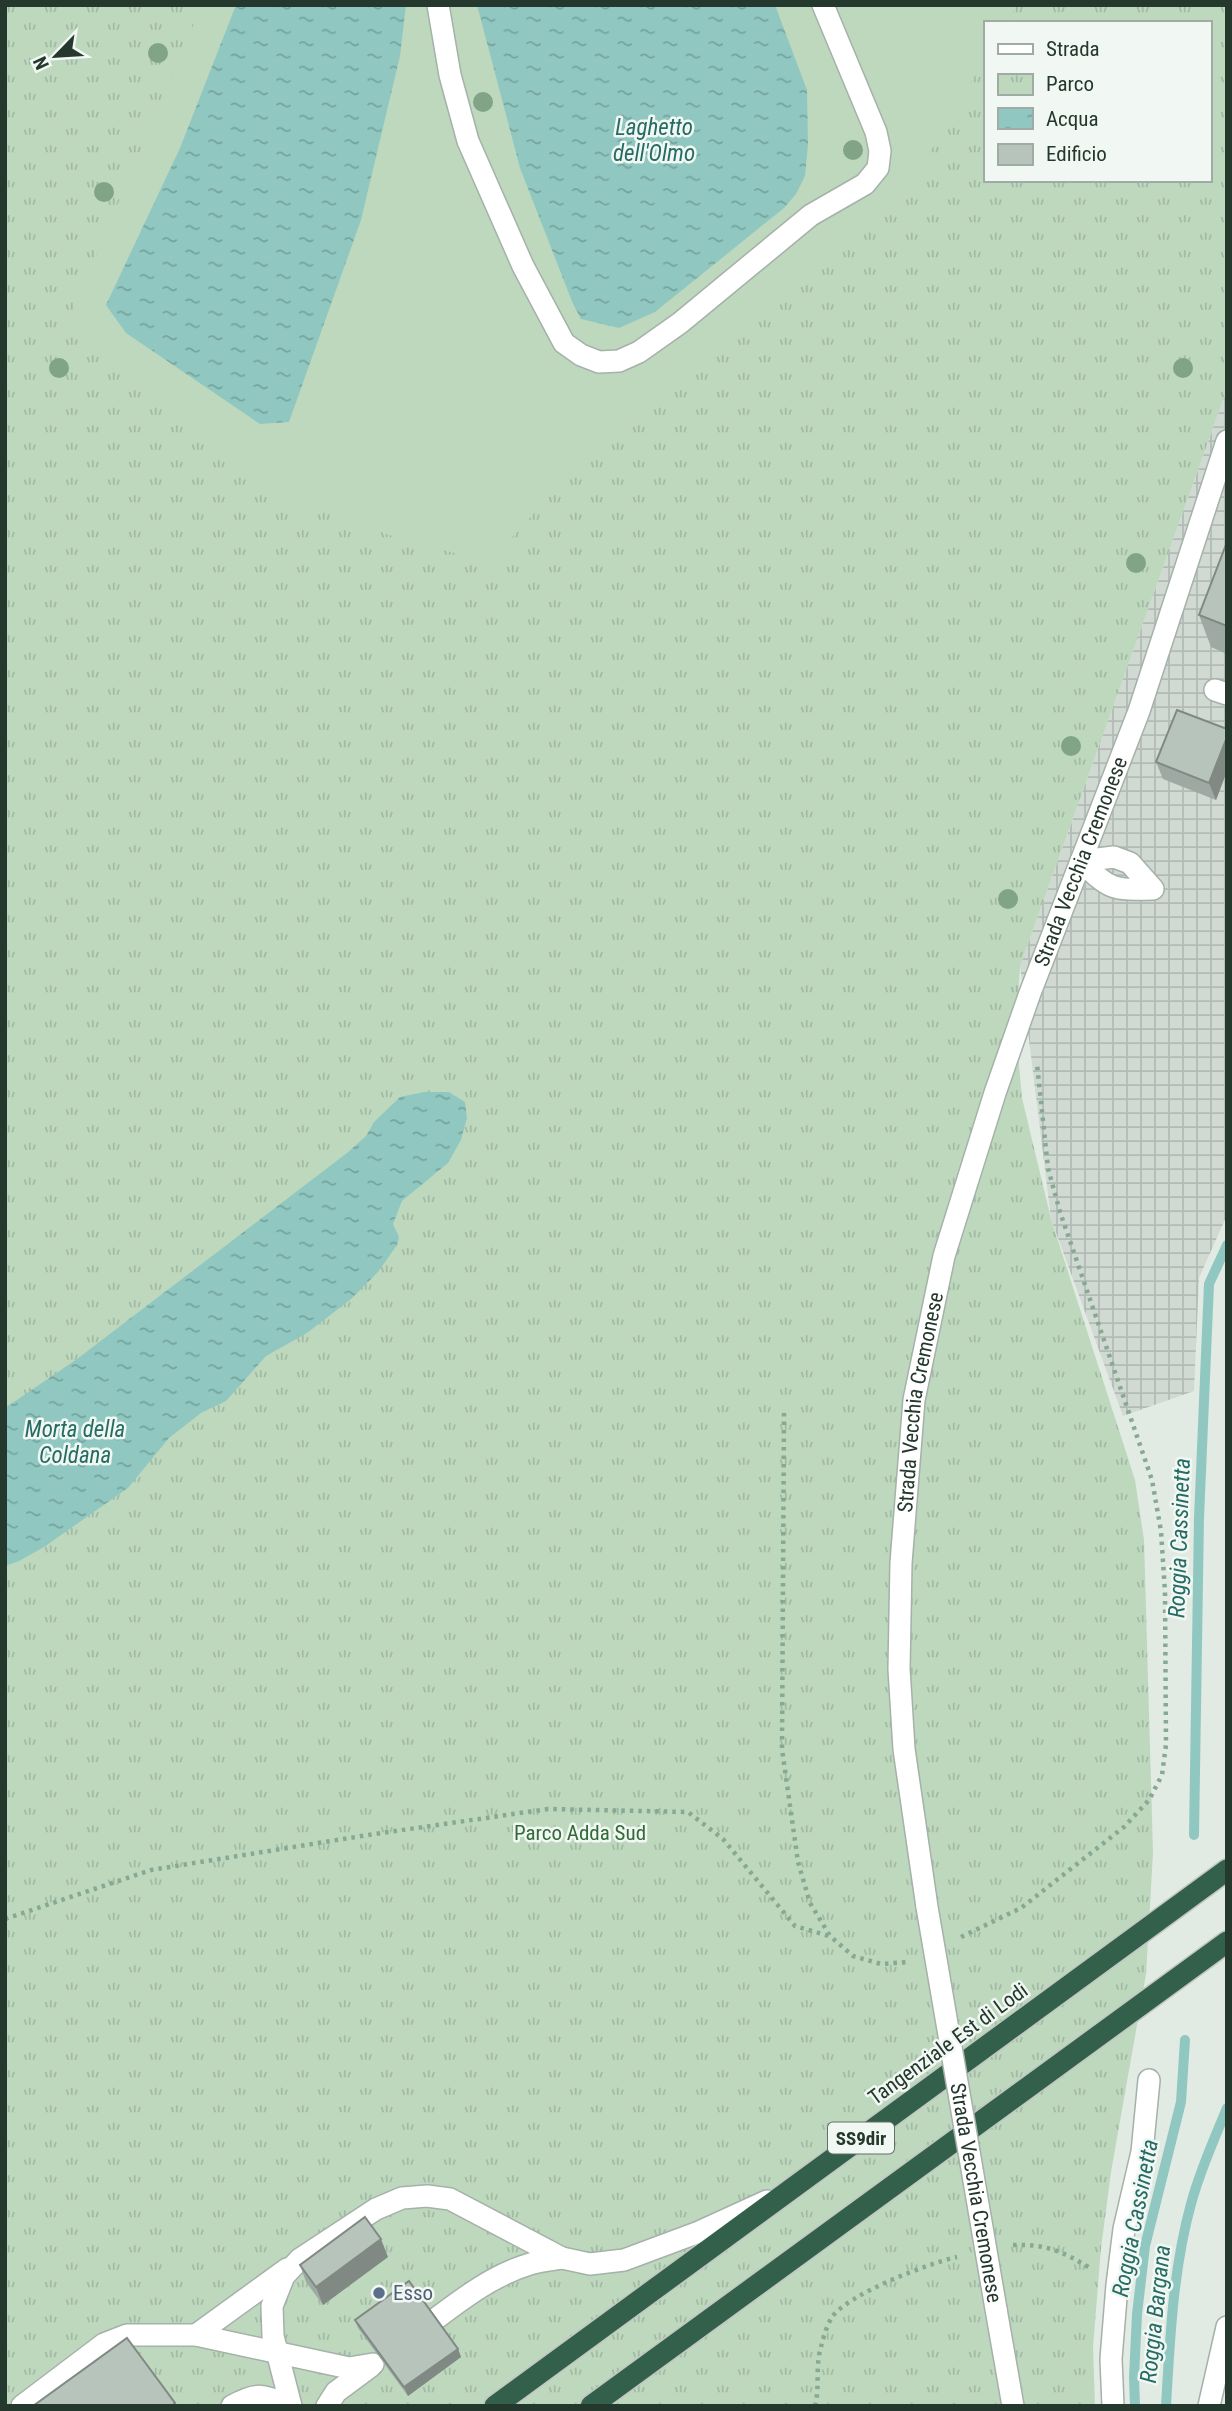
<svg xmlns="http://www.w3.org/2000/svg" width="1232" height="2411" font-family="'Roboto Condensed',sans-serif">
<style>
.industrial{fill:url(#industrial-grid)}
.park{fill:url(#park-tufts);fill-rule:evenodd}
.pitch{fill:#bdd8bd}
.water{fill:url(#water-ripples)}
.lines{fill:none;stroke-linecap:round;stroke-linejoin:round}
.stream{stroke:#90c8c1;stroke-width:10}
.minor-casing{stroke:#a5b1a9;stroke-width:24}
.highway-casing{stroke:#c2c7c4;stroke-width:24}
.path{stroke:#86a994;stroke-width:4.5;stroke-dasharray:3.5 5;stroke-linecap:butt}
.minor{stroke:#fff;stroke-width:21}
.highway{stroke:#33604a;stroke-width:21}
.minor-bridge-casing{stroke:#a5b1a9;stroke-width:24;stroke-linecap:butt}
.minor-bridge{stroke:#fff;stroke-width:21}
.tree{fill:#81a486}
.wall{fill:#9da9a2}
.shaded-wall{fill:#808984}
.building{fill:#b7c4bc;stroke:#808984;stroke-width:2}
.service-dot{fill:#5c6f8a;stroke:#f1f7f2;stroke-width:2.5}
.labels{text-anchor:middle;stroke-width:5;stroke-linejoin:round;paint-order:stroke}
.shield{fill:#f1f7f2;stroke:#627168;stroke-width:2}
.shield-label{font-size:19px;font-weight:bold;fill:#24382d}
.street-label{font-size:21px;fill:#24382d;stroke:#f1f7f2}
.park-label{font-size:21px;fill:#336a39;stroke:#f1f7f2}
.service-label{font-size:21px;fill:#4e5e75;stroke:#f1f7f2;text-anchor:start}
.water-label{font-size:23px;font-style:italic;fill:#266c64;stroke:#f1f7f2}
</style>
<defs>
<pattern id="industrial-grid" width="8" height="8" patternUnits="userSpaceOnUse" patternTransform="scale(1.75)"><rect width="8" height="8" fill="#d0d9d2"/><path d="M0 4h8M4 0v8" fill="none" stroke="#b2bbb5"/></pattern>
<pattern id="park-tufts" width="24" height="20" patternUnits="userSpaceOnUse" patternTransform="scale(1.75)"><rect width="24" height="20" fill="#bdd8bd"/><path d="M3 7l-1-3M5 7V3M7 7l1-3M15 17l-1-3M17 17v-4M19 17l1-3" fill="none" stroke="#a2baa3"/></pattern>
<pattern id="water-ripples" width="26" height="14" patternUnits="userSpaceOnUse" patternTransform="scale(1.75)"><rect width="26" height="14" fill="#90c8c1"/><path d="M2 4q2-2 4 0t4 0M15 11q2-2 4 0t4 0" fill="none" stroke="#75a39d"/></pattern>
</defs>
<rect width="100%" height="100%" fill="#e1eae3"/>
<path class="industrial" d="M1227,389V1215L1199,1278L1194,1391L1123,1416L1051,1219L1020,966Z"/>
<path class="park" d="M5,5H1227V389L1020,966L1016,1032L1022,1098L1051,1219L1135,1480L1144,1540L1153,1853L1146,1974L1111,2172L1101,2248L1093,2347L1095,2406H5ZM985,23H1209V180H985Z"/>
<path class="pitch" d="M202,5H1017L1007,23H985V59L903,198L801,269L636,403L490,561L416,544L293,502L104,362L72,312Z"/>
<path class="water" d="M236,5H406L400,56L361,220L289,422L260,424L126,333L106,305L180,148Z
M477,5H775L807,90L808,144L805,176L796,194L784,208L655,312L619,328L581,319L573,304L520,168Z
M424,1092H449L465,1102L467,1118L461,1140L448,1163L402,1201L393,1224L399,1237L397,1245L378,1272L351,1299L307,1333L266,1356L226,1401L201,1413L169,1438L128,1488L44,1547L19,1561L5,1566V1408L77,1359L347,1153L366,1136L374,1122L400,1097Z"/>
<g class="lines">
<path class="stream" d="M1194,1835L1199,1518L1209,1284L1227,1245
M1135,2406L1134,2377L1137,2314L1145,2246L1181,2102L1185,2040
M1166,2406C1170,2338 1173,2269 1191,2204C1200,2170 1214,2140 1227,2108"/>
<defs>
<g id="minor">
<path d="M438,5L450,75L468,141L523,266L564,343L581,355L599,362L619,361L639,352L680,323L811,215L865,184L878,168L880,151L876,132L823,5"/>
<path d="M1215,690L1227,694"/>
<path d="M1114,857L1130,863L1153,889C1112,890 1110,890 1081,861Z"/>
<path id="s1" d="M927,1907L904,1749L899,1669L901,1563L914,1400L944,1256L995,1093L1030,993L1139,711L1227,441"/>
<path d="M996,2309L1013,2406"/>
<path d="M196,2335L287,2269"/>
<path d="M414,2335C450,2309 486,2277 530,2264C540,2261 551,2260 562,2258"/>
<path d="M22,2406L104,2344L127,2335H196L349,2368L373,2364"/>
<path d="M232,2406C255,2393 263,2393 287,2406"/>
<path d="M291,2406L273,2336L272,2306L284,2276L300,2259L376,2209L402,2198L427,2196L450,2199L562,2258L590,2264L624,2260L699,2232L767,2201"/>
<path d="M327,2406L336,2392L371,2366"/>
<path d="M1113,2406L1111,2359L1117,2285L1124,2229L1142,2152L1149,2080"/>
<path d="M1209,2406L1227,2327"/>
</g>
<path id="highway" d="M495,2406L1227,1870
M591,2406L1227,1942"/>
</defs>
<use href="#minor" class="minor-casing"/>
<use href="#highway" class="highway-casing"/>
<path class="path" d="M784,1413L782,1749L798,1862L810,1903L830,1936L853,1956L881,1964L909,1962
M5,1919L151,1870L368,1835L548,1809L688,1812L723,1839L795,1926L829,1936
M961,1937L1021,1908L1124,1827L1149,1800L1162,1775L1166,1745L1165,1592L1161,1531L1152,1480L1060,1212L1048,1168L1037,1064
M1013,2245C1046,2244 1062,2251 1090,2268
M815,2406C820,2387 815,2366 821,2347C823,2338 827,2325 832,2317C848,2294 929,2263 957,2257"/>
<use href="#minor" class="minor"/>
<use href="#highway" class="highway"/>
<defs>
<g id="minor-bridge">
<path id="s2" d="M927,1907L996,2309"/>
</g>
</defs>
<use href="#minor-bridge" class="minor-bridge-casing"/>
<use href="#minor-bridge" class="minor-bridge"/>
</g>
<g class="tree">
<circle cx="158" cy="53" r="10"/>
<circle cx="483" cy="102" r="10"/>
<circle cx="853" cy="150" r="10"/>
<circle cx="104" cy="192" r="10"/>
<circle cx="59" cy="368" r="10"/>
<circle cx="1183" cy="368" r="10"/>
<circle cx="1136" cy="563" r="10"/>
<circle cx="1071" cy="746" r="10"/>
<circle cx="1008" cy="899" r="10"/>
</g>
<path class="wall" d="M1227,542V654L1211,647L1199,615Z
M1227,729V771L1216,800L1163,779L1156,762Z
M388,2257L323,2305L306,2282L300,2265Z
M355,2320L458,2349L461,2357L408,2396L358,2328Z"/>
<path class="shaded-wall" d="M1227,737V771L1216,800L1209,783Z
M381,2239L388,2257L323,2305L316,2287Z
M458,2349L461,2357L408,2396L404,2387Z"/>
<path class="building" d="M1227,542V626L1199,615Z
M1177,710L1227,729V737L1209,783L1156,762Z
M365,2217L381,2239L316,2287L300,2265Z
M409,2281L458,2349L404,2387L355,2320Z
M127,2338L175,2403L172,2406H33Z"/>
<circle class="service-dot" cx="379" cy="2293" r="7"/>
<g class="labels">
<rect class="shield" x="828" y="2122.5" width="66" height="31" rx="5"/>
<g class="shield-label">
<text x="861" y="2145">SS9dir</text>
</g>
<g class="street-label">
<text dy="7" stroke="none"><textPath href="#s1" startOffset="1074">Strada Vecchia Cremonese</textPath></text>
<text dy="7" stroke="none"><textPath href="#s1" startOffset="508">Strada Vecchia Cremonese</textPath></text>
<text transform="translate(948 2044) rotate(-36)" y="7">Tangenziale Est di Lodi</text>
<text dy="7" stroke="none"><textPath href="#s2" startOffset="290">Strada Vecchia Cremonese</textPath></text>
</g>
<g class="park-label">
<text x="580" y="1840">Parco Adda Sud</text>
</g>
<g class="service-label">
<text x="393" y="2300">Esso</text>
</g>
<g class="water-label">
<text x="654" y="135">Laghetto<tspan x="654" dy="26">dell'Olmo</tspan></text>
<text x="75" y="1437">Morta della<tspan x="75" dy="26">Coldana</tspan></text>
<text transform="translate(1179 1538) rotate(-88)" y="8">Roggia Cassinetta</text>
<text transform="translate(1135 2218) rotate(-79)" y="8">Roggia Cassinetta</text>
<text transform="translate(1155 2314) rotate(-84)" y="8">Roggia Bargana</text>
</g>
</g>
<rect width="1232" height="2411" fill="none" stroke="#24382d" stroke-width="14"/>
<rect x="984" y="21" width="228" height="161" fill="#f1f7f2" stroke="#9faba3" stroke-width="2"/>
<rect x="998" y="44" width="35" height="10" fill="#ffffff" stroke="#9faba3" stroke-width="2"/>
<text x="1046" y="56" font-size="21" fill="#24382d">Strada</text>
<rect x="998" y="74" width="35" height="21" fill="url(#park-tufts)" stroke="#9faba3" stroke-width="2"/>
<text x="1046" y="91" font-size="21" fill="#24382d">Parco</text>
<rect x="998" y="108" width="35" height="21" fill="url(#water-ripples)" stroke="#9faba3" stroke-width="2"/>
<text x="1046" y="126" font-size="21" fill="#24382d">Acqua</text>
<rect x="998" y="144" width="35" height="21" fill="#b7c4bc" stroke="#9faba3" stroke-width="2"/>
<text x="1046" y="161" font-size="21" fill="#24382d">Edificio</text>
<g transform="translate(56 56) rotate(245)" stroke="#f1f7f2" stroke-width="5" paint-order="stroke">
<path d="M0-5L12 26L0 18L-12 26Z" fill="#24382d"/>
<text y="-10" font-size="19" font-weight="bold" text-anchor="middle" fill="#24382d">N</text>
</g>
</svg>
